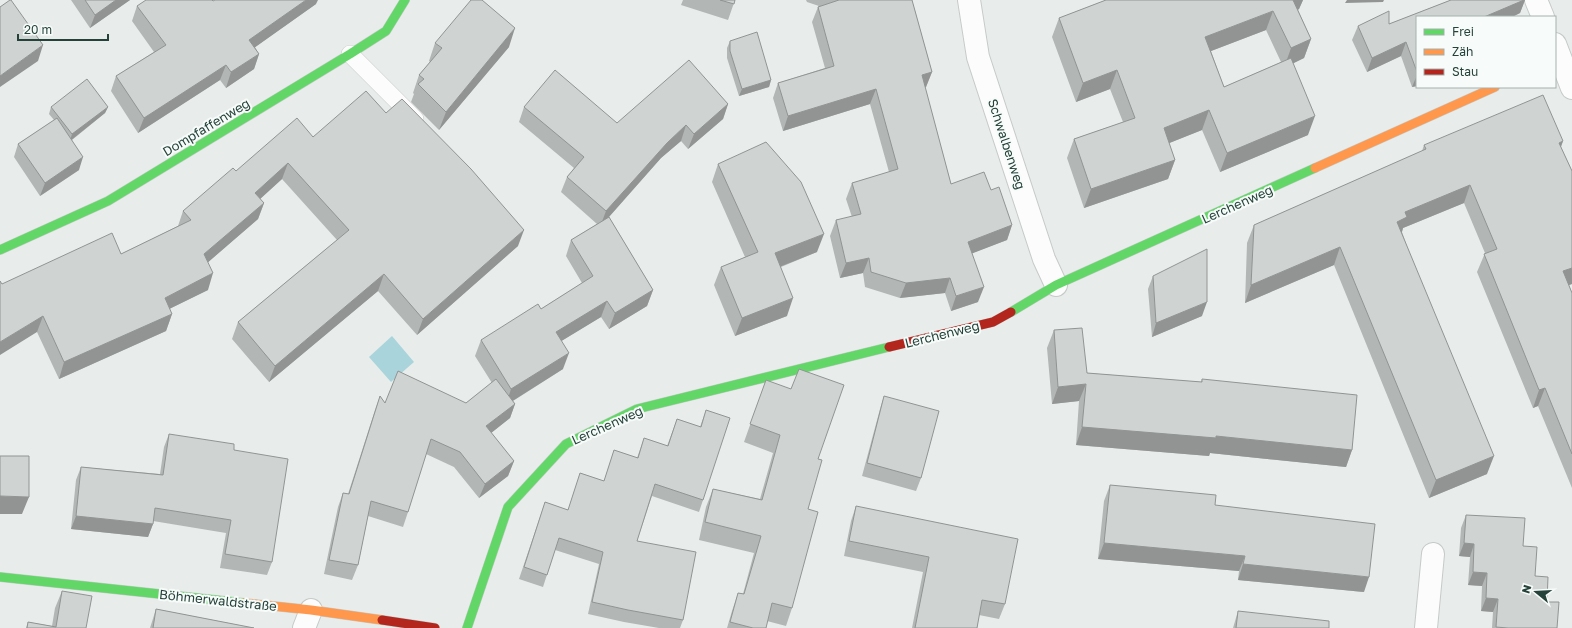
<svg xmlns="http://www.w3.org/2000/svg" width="1572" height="628" font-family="'Golos Text',sans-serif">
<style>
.water{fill:#a9d4db}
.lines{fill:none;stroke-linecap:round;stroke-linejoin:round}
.lane-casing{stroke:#c5cac8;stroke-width:18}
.street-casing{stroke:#c5cac8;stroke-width:24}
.fast-casing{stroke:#c3cbc8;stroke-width:10}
.slow-casing{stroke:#c3cbc8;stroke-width:10}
.jam-casing{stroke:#c3cbc8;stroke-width:10}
.lane{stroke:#fcfcfc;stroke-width:17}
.street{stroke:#fcfcfc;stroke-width:22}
.fast{stroke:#63d668;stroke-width:9}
.slow{stroke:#ff974d;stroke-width:9}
.jam{stroke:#b3261e;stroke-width:9}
.wall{fill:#b2b6b5;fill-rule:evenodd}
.shaded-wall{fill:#919493}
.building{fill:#cfd4d2;stroke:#919493}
.labels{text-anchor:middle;stroke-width:4;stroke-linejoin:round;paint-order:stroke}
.street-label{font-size:13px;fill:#24423a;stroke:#f7fbf9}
</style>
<rect width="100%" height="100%" fill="#e8edeb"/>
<path class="water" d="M392,336L414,362L391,382L369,357Z"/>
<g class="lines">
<defs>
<path id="lane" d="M350,54L415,119"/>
<path id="street" d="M969,0L978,57L1044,259L1056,285
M1536,0L1543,17
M1555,44L1572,88
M304,628L311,610
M1426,628L1433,554"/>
<path id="fast" d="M0,250L108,201L350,54L386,31L405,0
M1011,312L1056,285L1315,168
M0,577L244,603
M467,628L508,507L566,444L637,409L889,347"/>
<path id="slow" d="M1315,168L1495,87
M244,603L311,610L382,620"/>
<path id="jam" d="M889,347L993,322L1011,312
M382,620L435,628"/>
</defs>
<use href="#lane" class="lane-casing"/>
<use href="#street" class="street-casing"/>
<use href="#fast" class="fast-casing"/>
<use href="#slow" class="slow-casing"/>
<use href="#jam" class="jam-casing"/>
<use href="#lane" class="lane"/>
<use href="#street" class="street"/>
<use href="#fast" class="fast"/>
<use href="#slow" class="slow"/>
<use href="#jam" class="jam"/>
</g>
<path class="wall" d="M71,0H130L90,28Z
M683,0H735L728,20L681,5Z
M806,0H912L932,72L926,87L925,88L951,184L991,190L1012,225L1007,240L972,253L978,302L951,311L945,293L900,298L865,287L863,273L840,278L830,236L836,220L852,217L846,199L852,183L889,172L870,104L783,131L773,98L778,83L825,68L812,22L818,7L819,6L807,2Z
M1106,0H1303L1299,9L1298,10L1311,39L1304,58L1293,63L1308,135L1220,172L1202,130L1169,143L1175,160L1168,179L1084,208L1067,158L1074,139L1123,122L1110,89L1076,102L1052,37L1059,18ZM1266,30L1281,62L1224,87L1211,51Z
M1451,0H1525L1520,13L1512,17H1417V86L1412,87L1401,56L1367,72L1352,40L1358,26L1389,24Z
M213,1L316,4L255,47L259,54L254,69L226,88L220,80L138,133L111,91L116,76L154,52L132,21L137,6Z
M730,41L771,80L769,87L739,96L727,58V48Z
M435,43L509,47L439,130L411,102L414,94L413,93L419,75L430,62L429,61Z
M728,104L723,119L688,149L681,141L661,158L609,217L653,290L647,306L609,329L601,317L561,341L563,369L513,401L515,404L510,418L491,433L514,461L508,476L479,498L454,467L426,454L408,512L403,527L368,516L358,565L352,580L324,574L338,507L343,493L348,494L375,410L380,396L385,403H466L492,383L475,356L481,340L541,309L582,283L566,256L571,240L597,224L561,192L567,177L574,168L519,122L524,107L617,123Z
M51,107H108L105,113L72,140L79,170L40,196L14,157L18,144L54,120L49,114Z
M386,113L518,246L417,335L378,291L269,382L232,339L238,322L337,240L282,179L260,199L264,203L258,219L208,262V290L169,309L172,314L166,331L59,379L37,332L2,284L121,254L178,226L183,211L236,171L313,137Z
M1563,141L1561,147L1572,171V284L1569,285L1572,293V488L1538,406L1533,408L1477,272L1485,253L1464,203L1403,228L1402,232L1487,474L1429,498L1334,265L1245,303L1247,243L1254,225L1422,151L1424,145Z
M718,164L817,252L781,267L787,316L735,336L714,285L721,267L745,257L712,182Z
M1153,276L1202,316L1152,337L1148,289Z
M1054,330L1087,373L1201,382L1202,379L1352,450L1346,467L1210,453L1209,456L1076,445L1079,401L1052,404L1047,348Z
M766,380L818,459L808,509L792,608L786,626L767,621L766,628H727L732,611L738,593L743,594L754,553L699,540L706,507L713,489L760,499L773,453L744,442Z
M884,396L921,478L916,491L862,476L880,409Z
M706,410L703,500L699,512L652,496L637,541L683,620L680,628H659L624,622L588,614L599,564L555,550L543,587L519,579L545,502L568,510L580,473L604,481L614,450L637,458L644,438L667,446L677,419L700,427Z
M169,434L234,450L272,562L267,575L220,568L226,533L153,521V524L148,537L71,529L76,480L81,467L160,474L164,447Z
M1110,485L1215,505L1364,592L1238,580L1239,571L1098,559L1104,501Z
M856,506L1005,604L999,619L979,615L977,628H912L923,572L844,556L851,521Z
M1466,515L1523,546L1557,628H1492L1493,612L1481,611L1482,586L1468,585L1470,557L1459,556L1461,528Z
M62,591L86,628H26L28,622L52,626L55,608Z
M156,609L254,628H150Z
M1238,611L1329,628H1233Z"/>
<path class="shaded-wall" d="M116,0H130L90,28L95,15Z
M306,0H318L316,4L244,55L249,40Z
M1290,0H1303L1299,9L1285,15Z
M1347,0H1384L1383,2L1345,3Z
M1524,0H1525L1520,13L1512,17H1484Z
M1273,11L1266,30L1198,56L1205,37Z
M515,28L509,47L439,130L446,112Z
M1311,39L1304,58L1284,68L1291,48Z
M1406,42L1401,56L1367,72L1372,58Z
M43,45L38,61L0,87V76Z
M259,54L254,69L226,88L231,72Z
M226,65L220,80L138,133L144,118Z
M1117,70L1110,89L1076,102L1083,83Z
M932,72L926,87L916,90L922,75Z
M1417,75V86L1412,87Z
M771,80L769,87L739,96L742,89Z
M876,89L870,104L783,131L788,116Z
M728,104L723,119L688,149L694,134Z
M108,107L105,113L70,141L72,134Z
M1209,110L1202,130L1157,148L1164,128Z
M1315,116L1308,135L1220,172L1227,153Z
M686,125L681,141L661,158L600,227L606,211L667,143Z
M1563,141L1556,159L1559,143Z
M83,157L79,170L40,196L45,183Z
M1175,160L1168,179L1084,208L1091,189Z
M288,163L282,179L249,209L255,193Z
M1470,185L1464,203L1403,228L1401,235L1397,222L1405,212Z
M264,203L258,219L198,271L204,254Z
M1012,225L1007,240L963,257L968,242Z
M524,230L518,246L417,335L423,319Z
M824,234L817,252L769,271L775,253Z
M1340,247L1334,265L1245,303L1251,285Z
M869,258L863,273L840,278L846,263Z
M1572,268V284L1556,289L1563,271Z
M213,273L208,290L159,314L165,298Z
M384,274L378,291L269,382L275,366Z
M950,278L945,293L900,298L906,283Z
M984,287L978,302L951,311L956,296Z
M653,290L647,306L609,329L615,313Z
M793,298L787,316L735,336L742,318Z
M607,301L601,317L550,348L556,332Z
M1207,302L1202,316L1152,337L1156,323Z
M172,314L166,331L59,379L64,362Z
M43,316L37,332L0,355V342Z
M569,353L563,369L506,405L511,389Z
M1086,384L1079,401L1052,404L1058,387Z
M1545,388L1538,406L1533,408L1539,390Z
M515,404L510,418L481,441L486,426Z
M1082,427L1216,436L1352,450L1346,467L1210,453L1209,456L1076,445Z
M1494,456L1487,474L1429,498L1436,480Z
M514,461L508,476L479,498L485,484Z
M0,496L29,497L22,514H0Z
M76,516L153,524L148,537L71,529Z
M1104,543L1245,556L1239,571L1098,559Z
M1464,543L1474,544L1470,557L1459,556Z
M1243,564L1369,577L1364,592L1238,580Z
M1473,572L1487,573L1482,586L1468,585Z
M1486,598L1498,599L1493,612L1481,611Z"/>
<path class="building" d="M10,0H11L43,45L0,76V7Z
M85,0H116L95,15Z
M146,0H212L213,1L215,0H306L249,40L259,54L231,72L226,65L144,118L116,76L166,45L137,6Z
M471,0H482L515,28L446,112L418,84L424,79L419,75L442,48L435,43Z
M720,0H735L734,4Z
M839,0H912L932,72L922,75L951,184L984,172L991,190L999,187L1012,225L968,242L984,287L956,296L950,278L906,283L871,272L869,258L846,263L836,220L861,214L852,183L898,169L876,89L788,116L778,83L834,66L818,7Z
M1106,0H1293L1311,39L1291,48L1273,11L1205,37L1224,87L1291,58L1315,116L1227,153L1209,110L1164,128L1175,160L1091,189L1074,139L1135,118L1117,70L1083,83L1059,18Z
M1451,0H1524L1484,17H1417V72L1406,42L1372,58L1358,26L1389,11V24Z
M757,32L771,80L742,89L730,51V41Z
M689,60L728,104L694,134L686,125L667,143L606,211L567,177L584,157L524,107L555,70L617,123Z
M87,79L108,107L72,134L51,107Z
M366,91L386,113L402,99L471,169L524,230L423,319L384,274L275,366L238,322L349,230L288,163L255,193L264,203L204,254L213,273L165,298L172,314L64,362L43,316L0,342V281L2,284L112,233L121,254L191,220L183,211L233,168L236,171L297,118L313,137Z
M1543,95L1563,141L1559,143L1572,171V268L1563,271L1572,293V454L1545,388L1539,390L1484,254L1497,249L1470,185L1405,212L1407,217L1397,222L1494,456L1436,480L1340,247L1251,285L1254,225L1426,149L1424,145Z
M57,118L83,157L45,183L18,144Z
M766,142L801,182L824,234L775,253L793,298L742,318L721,267L758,252L718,164Z
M609,217L653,290L615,313L607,301L556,332L569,353L511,389L481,340L538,304L541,309L593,276L571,240Z
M1207,249V302L1156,323L1153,276Z
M1082,328L1087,373L1202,382V379L1357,395L1352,450L1216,436V438L1082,427L1086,384L1058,387L1054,330Z
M799,369L844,385L818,459L822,460L808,509L818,512L792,608L772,603L766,628H753L730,622L738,593L744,594L761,536L705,522L713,489L762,500L780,435L750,424L766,380L791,389Z
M398,371L466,403L496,379L515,404L486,426L514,461L485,484L460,452L431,439L408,512L371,501L358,565L329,560L343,493L349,494L380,396L385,403Z
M884,396L939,411L921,478L867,463Z
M706,410L730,418L703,500L655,484L637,541L696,552L683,620L628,610L592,602L603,552L559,538L547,575L524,567L545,502L568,510L580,473L604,481L614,450L638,458L644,438L668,446L677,419L701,427Z
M169,434L234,444V450L288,459L272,562L225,554L231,520L155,508L153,524L76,516L81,467L163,475Z
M0,456H29V497L0,496Z
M1110,485L1216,495L1215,505L1375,524L1369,577L1243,564L1245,556L1104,543Z
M856,506L1018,539L1005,604L982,600L977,628H915L929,557L849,541Z
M1466,515L1525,518L1523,546L1537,547L1535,576L1548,577L1547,602H1559L1557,628H1508L1496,627L1498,599L1486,598L1487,573L1473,572L1474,544L1464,543Z
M62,591L92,596L86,628H27L28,622L56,627Z
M156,609L254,628H153Z
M1238,611L1329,621V628H1236Z"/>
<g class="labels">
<g class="street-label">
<text transform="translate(206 127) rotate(-31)" y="5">Dompfaffenweg</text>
<text transform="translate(1007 144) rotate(72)" y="5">Schwalbenweg</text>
<text transform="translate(1237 204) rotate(-24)" y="5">Lerchenweg</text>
<text transform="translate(942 334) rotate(-14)" y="5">Lerchenweg</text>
<text transform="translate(607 425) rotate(-24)" y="5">Lerchenweg</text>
<text transform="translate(218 600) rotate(6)" y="5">Böhmerwaldstraße</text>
</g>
</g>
<rect x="1416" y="16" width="140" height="72" fill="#f7fbf9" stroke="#a3b1ad"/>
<rect x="1424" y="29" width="20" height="6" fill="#63d668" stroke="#a3b1ad"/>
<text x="1452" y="36" font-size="12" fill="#24423a">Frei</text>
<rect x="1424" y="49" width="20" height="6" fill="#ff974d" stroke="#a3b1ad"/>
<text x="1452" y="56" font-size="12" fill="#24423a">Zäh</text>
<rect x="1424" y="69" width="20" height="6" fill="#b3261e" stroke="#a3b1ad"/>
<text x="1452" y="76" font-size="12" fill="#24423a">Stau</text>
<g transform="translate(1536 592) rotate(288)" stroke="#f7fbf9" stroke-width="3" paint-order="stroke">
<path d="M0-3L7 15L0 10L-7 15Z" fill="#24423a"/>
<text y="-6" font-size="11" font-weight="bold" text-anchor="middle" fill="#24423a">N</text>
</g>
<path d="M18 34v6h90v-6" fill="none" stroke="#24423a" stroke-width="2"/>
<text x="24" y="34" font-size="12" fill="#24423a" stroke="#f7fbf9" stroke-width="3" paint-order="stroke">20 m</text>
</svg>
